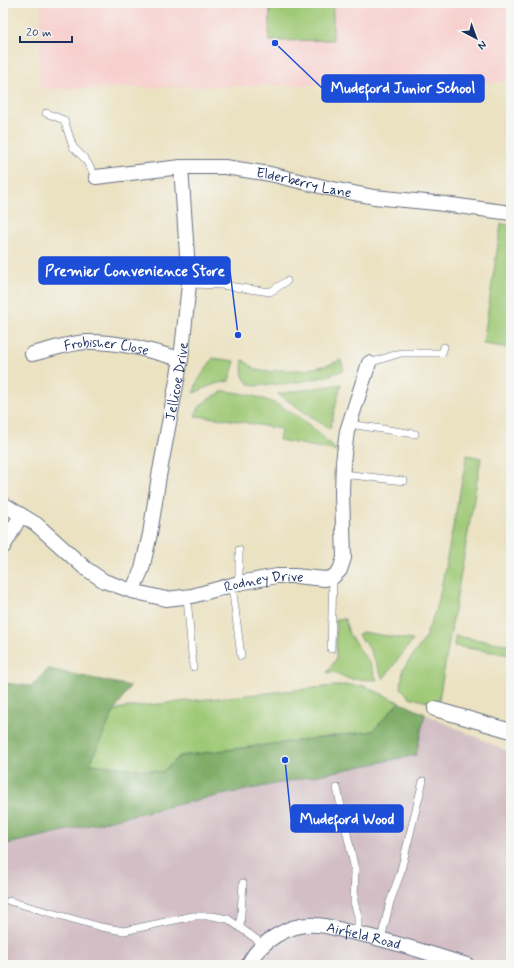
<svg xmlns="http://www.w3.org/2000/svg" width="514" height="968" font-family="Mynerve,sans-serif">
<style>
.built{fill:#f7d0ce}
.industrial{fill:#d2bec4}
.green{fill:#9fc976;stroke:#5d7c6a}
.forest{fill:#7fad67;stroke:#4d6e62}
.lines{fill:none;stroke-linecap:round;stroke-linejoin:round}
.lane-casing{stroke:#646e81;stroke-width:8}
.street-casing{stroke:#646e81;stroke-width:16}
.lane{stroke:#fff;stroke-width:7}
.street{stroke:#fff;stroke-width:14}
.labels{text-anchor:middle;stroke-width:3;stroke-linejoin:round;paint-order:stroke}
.street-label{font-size:14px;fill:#1b2f5e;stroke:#f6f6f2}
.leader{fill:none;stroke:#1d4ed8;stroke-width:1.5}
.callout-dot{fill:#1d4ed8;stroke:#f6f6f2;stroke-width:1.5}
.callout{fill:#1d4ed8;stroke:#1d4ed8;stroke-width:1.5}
.callout-label{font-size:15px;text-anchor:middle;font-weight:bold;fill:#fff}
</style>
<rect width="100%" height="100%" fill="#f6f6f2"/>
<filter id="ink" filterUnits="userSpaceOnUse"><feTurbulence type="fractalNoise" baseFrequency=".025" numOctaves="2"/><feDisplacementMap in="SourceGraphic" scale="8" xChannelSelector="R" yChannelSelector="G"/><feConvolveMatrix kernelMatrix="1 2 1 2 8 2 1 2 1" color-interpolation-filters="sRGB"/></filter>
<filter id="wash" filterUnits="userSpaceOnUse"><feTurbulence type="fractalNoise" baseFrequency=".012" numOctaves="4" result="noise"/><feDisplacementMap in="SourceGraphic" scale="16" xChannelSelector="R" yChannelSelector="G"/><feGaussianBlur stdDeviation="0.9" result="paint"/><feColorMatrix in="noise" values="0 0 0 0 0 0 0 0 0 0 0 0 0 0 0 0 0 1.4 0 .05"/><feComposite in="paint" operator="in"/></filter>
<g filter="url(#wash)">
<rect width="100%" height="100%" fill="#ebe2c2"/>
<path class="built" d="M35,3H511V82L39,89L41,4Z"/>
<path class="industrial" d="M425,714L511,753V965H3V845L202,799L416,755Z"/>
<path class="green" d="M270,3H333V40L269,41Z
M501,224L511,225V348L483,344Z
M213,358L235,361L229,381L215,384L194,393L197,382Z
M243,360L257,370L269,372L277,370H305L328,365L341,360L344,370C316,382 284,384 254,386C242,382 241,372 243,360Z
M341,384L330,429L278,394Z
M224,391C274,395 303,416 337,451L279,440L281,429L225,419L195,416C199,402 212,397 224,391Z
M467,455L481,458L438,705L409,697L401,688L403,669L424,640L438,604Z
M336,619H345L349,634L370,664L377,680L349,679L334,672L327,673L336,659Z
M362,632L413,640L383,679L369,648L358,635Z
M455,636L511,645V655L454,646Z
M345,685L364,686L399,702L373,731L180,756L162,772L90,764L112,715L120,708Z"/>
<path class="forest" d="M48,669L130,686L112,715L90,764L162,772L180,756L373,731L399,702L425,714L416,755L202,799L3,845V683L32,686Z"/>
</g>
<g filter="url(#ink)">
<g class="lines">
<defs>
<path id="lane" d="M46,113L64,120L73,147L85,159L96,177
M189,284L221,285L270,292L287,281
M369,363L401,353H442L444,347
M349,424L415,434
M343,474L404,481
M239,583V550
M232,585L241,656
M187,597L193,667
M331,649L333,577
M337,788L355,870L354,902L358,916V933
M9,901L101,927L124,931L193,916H212L228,919L263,944
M240,928L243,883
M381,939L390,902L400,874L423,781"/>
<g id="street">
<path id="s1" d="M96,177L181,167H225L270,174L328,188L374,197L436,203L511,213"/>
<path id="s2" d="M32,354C50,350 68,343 87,342C119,341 150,351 181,359"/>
<path id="s3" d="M3,504L36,524L85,568L104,581L132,591L166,599L192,596L239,583L277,576H295L325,579L333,577L340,570L344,558L342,493L343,462L347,431L369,363"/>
<path d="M3,547L21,515"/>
<path id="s4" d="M132,591L142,569L150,534L159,476L181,359L189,284L181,167"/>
<path d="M435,709L511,731"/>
<path id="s5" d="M248,965C259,942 289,923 316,925C326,925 336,929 346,931C387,939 427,953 467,965"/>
</g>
</defs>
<use href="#lane" class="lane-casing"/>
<use href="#street" class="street-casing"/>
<use href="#lane" class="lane"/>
<use href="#street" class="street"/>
</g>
</g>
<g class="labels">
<g class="street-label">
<text dy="5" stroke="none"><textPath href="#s1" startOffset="210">Elderberry Lane</textPath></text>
<text dy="5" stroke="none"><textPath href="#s2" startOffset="76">Frobisher Close</textPath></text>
<text dy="5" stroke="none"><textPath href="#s4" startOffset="215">Jellicoe Drive</textPath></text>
<text dy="5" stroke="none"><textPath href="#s3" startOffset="292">Rodney Drive</textPath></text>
<text dy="5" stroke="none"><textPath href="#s5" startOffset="132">Airfield Road</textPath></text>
</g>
</g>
<path class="leader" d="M275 43L322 88M238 335L230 271M285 760L291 818"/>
<g class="callout-dot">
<circle cx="275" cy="43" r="4"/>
<circle cx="238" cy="335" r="4"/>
<circle cx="285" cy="760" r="4"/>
</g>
<g class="callout">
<rect x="322" y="75" width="162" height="27" rx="4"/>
<rect x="39" y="257" width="191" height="27" rx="4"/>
<rect x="291" y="805" width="112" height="27" rx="4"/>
</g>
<g class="callout-label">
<text x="403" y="93">Mudeford Junior School</text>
<text x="135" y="276">Premier Convenience Store</text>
<text x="347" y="824">Mudeford Wood</text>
</g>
<rect width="514" height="968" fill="none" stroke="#f6f6f2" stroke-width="16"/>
<g transform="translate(476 38) rotate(139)" stroke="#f6f6f2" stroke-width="3" paint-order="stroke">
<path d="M0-3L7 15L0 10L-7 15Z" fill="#1b2f5e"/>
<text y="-6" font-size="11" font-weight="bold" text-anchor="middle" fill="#1b2f5e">N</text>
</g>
<path d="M20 36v6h52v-6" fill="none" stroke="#1b2f5e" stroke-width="2"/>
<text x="26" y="36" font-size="12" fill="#1b2f5e" stroke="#f6f6f2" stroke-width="3" paint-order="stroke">20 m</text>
</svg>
